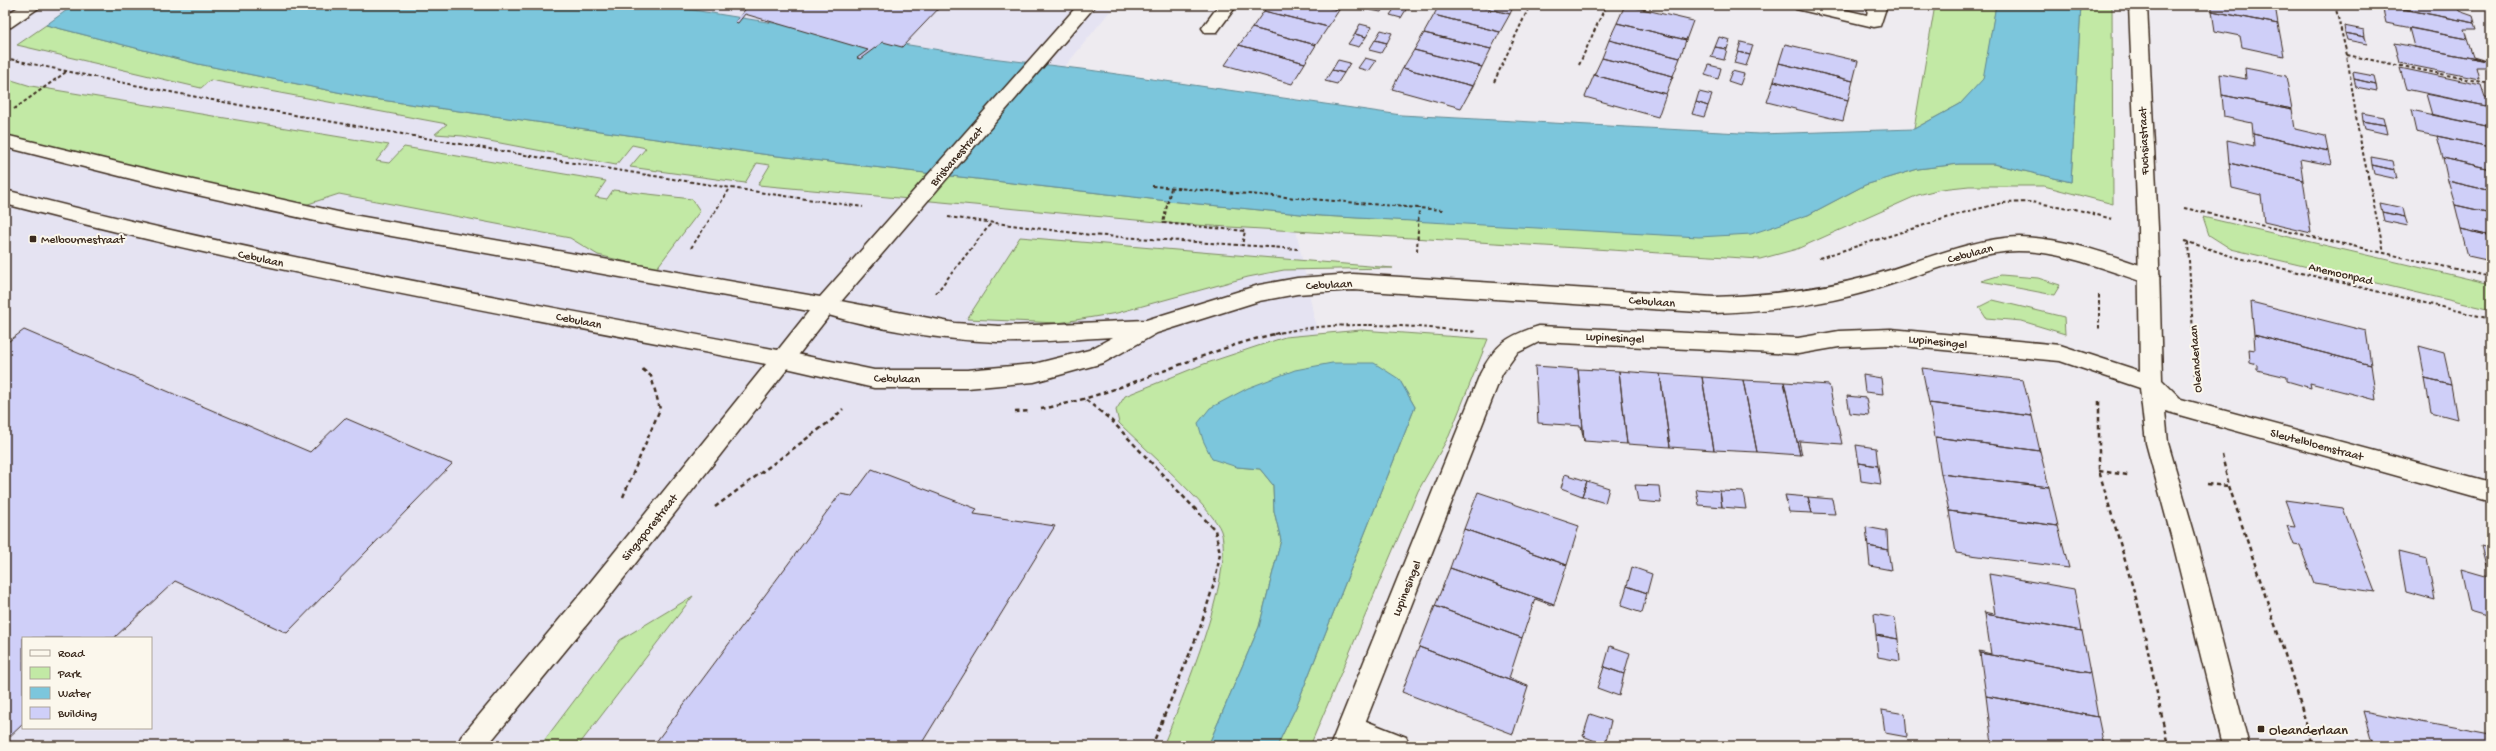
<svg xmlns="http://www.w3.org/2000/svg" width="2496" height="751" font-family="'Gochi Hand',sans-serif">
<style>
.built{fill:#e5e3f2;fill-rule:evenodd}
.green{fill:#c2e9a5;stroke:#7e8a62}
.water{fill:#7cc6dc;stroke:#628890}
.building{fill:#cfcff8;stroke:#3b2a1e}
.lines{fill:none;stroke-linecap:round;stroke-linejoin:round}
.service-casing{stroke:#3b2a1e;stroke-width:3}
.minor-casing{stroke:#3b2a1e;stroke-width:3}
.path-far1{stroke:#3b2a1e;stroke-width:2;stroke-dasharray:3.5 2.5;stroke-linecap:butt}
.path{stroke:#3b2a1e;stroke-width:2.5;stroke-dasharray:4.5 3.5;stroke-linecap:butt}
.service{fill:#fbf7ec;fill-rule:evenodd}
.minor{fill:#fbf7ec;fill-rule:evenodd}
.poi-dot{fill:#3b2a1e;stroke:#fbf7ec;stroke-width:1.5}
.labels{text-anchor:middle;stroke-width:4;stroke-linejoin:round;paint-order:stroke}
.street-label{font-size:12px;fill:#3b2a1e;stroke:#fbf7ec}
.poi-label{font-size:12px;fill:#3b2a1e;stroke:#fbf7ec;text-anchor:start}
.near-poi-label{font-size:14px;fill:#3b2a1e;stroke:#fbf7ec;text-anchor:start}
</style>
<rect width="100%" height="100%" fill="#eeebf0"/>
<filter id="ink" filterUnits="userSpaceOnUse"><feTurbulence type="fractalNoise" baseFrequency=".025" numOctaves="2"/><feDisplacementMap in="SourceGraphic" scale="8" xChannelSelector="R" yChannelSelector="G"/><feConvolveMatrix kernelMatrix="1 2 1 2 8 2 1 2 1" color-interpolation-filters="sRGB"/></filter>
<g filter="url(#ink)">
<path class="built" d="M5,5H1115L1033,106L1282,161L1336,425L1219,746H5ZM23,638H151V728H23Z"/>
<path class="green" d="M1935,5H1996L1984,79L1960,104L1914,129Z
M2081,5H2112L2113,204L2044,186H1969L1941,189L1918,195L1797,249L1760,259L1179,224L758,185L770,165L757,163L745,183L630,167L646,148L632,145L616,165L463,136L435,134L447,124L210,80L201,88L17,45L46,25L198,64L367,98L769,155L1168,201L1321,216L1418,221L1808,215L1865,185L1918,169L1959,164H1994L2071,182Z
M5,78L31,86L389,145L376,161L389,163L404,147L606,181L595,197L607,199L613,190L692,199L700,211L656,269L598,255L570,238L339,194L305,205L5,137Z
M2203,217L2491,284V310L2231,249L2209,235Z
M1020,237L1393,268L1284,270L1248,277L1117,313L1058,323L967,319Z
M2001,275L2038,278L2060,285L2054,295L1981,281Z
M1993,300L2064,317L2065,334L2022,321L1986,318L1979,307Z
M1361,330L1488,339L1449,436L1418,491L1310,746H1277L1296,707L1415,407L1399,379L1237,467L1260,469L1273,485L1274,511L1281,540L1259,627L1208,746H1163C1181,701 1235,575 1221,531C1215,511 1138,442 1119,423L1116,410L1125,396L1204,364L1285,337Z
M693,596L578,746H540L620,640Z"/>
<path class="water" d="M74,5H662L983,57L1089,70L1401,115L1759,134L1914,129L1960,104L1983,79L1996,5H2081L2071,182L1994,164H1959L1918,169L1865,185L1808,215L1751,234L1699,237L1321,216L1168,201L769,155L367,98L198,64L46,25Z
M1332,363H1374L1399,379L1415,407L1296,707L1277,746H1208L1259,627L1281,540L1274,511L1273,485L1260,469L1237,467L1212,459L1203,440L1198,423L1210,408L1248,388L1295,370Z"/>
<path class="building" d="M749,5H942L902,47L883,42L860,59L857,58L868,50L745,14L738,23L735,22Z
M1268,5H1319L1339,10L1328,27L1264,11Z
M1319,5H1342L1339,10Z
M1373,5H1385L1381,12L1370,10Z
M1397,5L1407,8L1401,18L1390,15Z
M1439,5H1473L1510,14L1500,32L1434,15Z
M1473,5H1514L1510,14Z
M1625,5L1693,21L1686,40L1617,23Z
M2212,5H2275L2278,24L2212,11Z
M2382,5L2475,23L2477,29H2464L2467,39L2386,23Z
M2403,5H2457L2459,11L2473,16L2475,23L2404,9Z
M1264,11L1328,27L1316,45L1252,28Z
M2212,11L2278,24L2284,56L2242,47L2240,36L2215,31Z
M1434,15L1500,32L1491,49L1424,33Z
M1617,23L1686,40L1680,58L1609,40Z
M1360,24L1372,27L1366,37L1355,34Z
M2344,26L2364,30L2365,37L2345,33Z
M1252,28L1316,45L1305,63L1239,45Z
M2409,28L2467,39L2473,57L2487,61L2414,47Z
M1381,30L1392,33L1387,43L1375,40Z
M1424,33L1491,49L1482,67L1414,50Z
M2345,33L2365,37L2367,44L2347,40Z
M1355,34L1366,37L1359,47L1348,44Z
M1719,37L1730,40L1727,49L1715,47Z
M1375,40L1387,43L1381,53L1369,50Z
M1609,40L1680,58L1673,76L1602,58Z
M1741,42L1753,45L1750,55L1738,52Z
M2394,43L2487,61L2488,67H2476L2479,79L2399,63Z
M1785,44L1858,61L1853,81L1779,63Z
M1239,45L1305,63L1292,84L1225,65Z
M1715,47L1727,49L1724,60L1711,57Z
M1414,50L1482,67L1473,86L1403,68Z
M1738,52L1750,55L1746,66L1734,63Z
M1365,58L1376,61L1369,71L1358,68Z
M1602,58L1673,76L1666,94L1594,75Z
M1338,60L1350,63L1344,73L1332,70Z
M1779,63L1853,81L1848,100L1774,81Z
M1709,65L1721,68L1718,79L1705,75Z
M1403,68L1473,86L1461,108L1392,89Z
M2245,68L2286,76L2292,109L2222,95L2220,74L2246,79Z
M2400,68L2481,85L2485,97L2491,98V107L2406,89Z
M1332,70L1344,73L1337,84L1325,81Z
M1732,71L1744,74L1740,85L1728,81Z
M2353,72L2374,76L2376,84L2354,79Z
M1594,75L1666,94L1658,117L1585,97Z
M2354,79L2376,84L2377,91L2356,87Z
M1774,81L1848,100L1843,121L1767,102Z
M1699,92L1712,95L1708,106L1696,102Z
M2426,94L2491,107H2487L2491,127L2432,115Z
M2222,95L2292,109L2295,129L2325,136L2328,151L2253,134L2252,123L2224,117Z
M1696,102L1708,106L1704,117L1692,114Z
M2411,110L2491,127V147L2416,132Z
M2362,113L2383,117L2385,125L2363,121Z
M2363,121L2385,125L2387,134L2365,129Z
M2253,134L2328,151L2331,165L2300,159L2303,180L2229,163L2227,140L2254,146Z
M2437,136L2491,147V169L2443,158Z
M2371,157L2393,161L2395,170L2372,165Z
M2443,158L2491,169V191L2448,181Z
M2229,163L2303,180L2311,233L2264,222L2261,195L2232,188Z
M2372,165L2395,170L2397,179L2374,174Z
M2448,181L2491,191V213L2455,205Z
M2380,203L2403,208L2405,217L2382,212Z
M2455,205L2491,213V236L2461,229Z
M2382,212L2405,217L2408,226L2384,221Z
M2461,229L2491,236V261L2468,256Z
M2251,302L2366,331L2371,365L2254,335Z
M24,330L310,452L345,418L452,464L287,633L175,581L114,638H23V724L5,741V344Z
M2254,335L2371,365L2376,400L2310,383L2311,388L2287,381V377L2257,370V365L2250,363L2249,349L2255,350Z
M2419,346L2444,353L2451,385L2425,379Z
M1535,366L1578,369L1584,441L1581,426L1538,423Z
M1922,368L2023,380L2032,416L1929,403Z
M1578,369L1619,371L1627,444L1584,441Z
M1619,371L1660,374L1670,447L1627,444Z
M1660,374L1702,377L1714,450L1670,447Z
M1863,375L1881,378L1883,394L1865,392Z
M1702,377L1743,380L1757,452L1714,450Z
M2425,379L2451,385L2457,419L2431,412Z
M1743,380L1784,382L1800,455L1757,452Z
M1784,382L1829,385L1842,444L1799,441L1802,455H1800Z
M1847,396L1866,398L1869,415L1850,413Z
M1929,403L2032,416L2040,451L1935,437Z
M1935,437L2040,451L2049,487L1941,474Z
M1856,445L1876,448L1878,466L1859,463Z
M1859,463L1878,466L1881,484L1861,481Z
M872,469L977,509L974,514L1055,526L920,746H653L840,494L852,496Z
M1565,474L1587,481L1582,496L1561,488Z
M1941,474L2049,487L2058,526L1949,511Z
M1587,481L1609,488L1605,503L1582,496Z
M1635,485L1659,486L1661,503L1638,501Z
M1696,489L1720,491L1722,507L1699,505Z
M1720,491L1743,492L1746,509L1722,507Z
M1478,492L1579,526L1567,565L1464,529Z
M1785,495L1808,497L1812,513L1789,512Z
M1808,497L1832,499L1835,514L1812,513Z
M2285,500L2343,508L2375,592L2314,583L2300,546L2294,545L2287,526L2295,527Z
M1949,511L2058,526L2069,568L1956,553Z
M1866,527L1887,531L1888,550L1868,546Z
M1464,529L1567,565L1554,604L1450,568Z
M1868,546L1888,550L1891,570L1870,566Z
M2481,546L2491,549V617L2470,611L2461,569L2489,577Z
M2399,552L2427,559L2435,600L2406,592Z
M1632,567L1652,574L1647,593L1627,586Z
M1450,568L1554,604V606L1535,599L1522,638L1435,606Z
M1989,574L2074,589L2082,631L1985,614L1984,612L1995,614Z
M1627,586L1647,593L1642,613L1621,606Z
M1435,606L1522,638L1509,678L1528,685V687L1419,647Z
M1874,614L1895,618L1898,639L1876,635Z
M1985,614L2082,631L2090,673L1980,653L1979,651L1991,654Z
M1876,635L1898,639L1900,661L1878,657Z
M1610,646L1630,653L1624,674L1604,667Z
M1419,647L1528,687L1513,734L1402,692Z
M1980,653L2090,673L2098,717L1986,696Z
M1604,667L1624,674L1619,696L1597,688Z
M1986,696L2098,717L2104,746H2005L1992,744Z
M1882,710L1905,714L1907,737L1885,733Z
M2363,711L2490,735L2491,746H2373Z
M1590,714L1611,721L1605,745L1583,736Z"/>
<g class="lines">
<defs>
<path id="service" d="M2019,237C2067,238 2113,256 2157,271L2160,276L2157,281L2150,284C2107,271 2064,251 2018,251C1975,251 1912,279 1869,291C1818,306 1767,311 1714,313L1353,290L1297,294L1259,301L1157,333L1103,363L1034,382L967,388H874L782,367L774,365L771,359L774,353L782,351L874,370H967L1034,364L1089,350L1113,337C1075,339 1036,343 998,342C940,340 873,329 818,312L814,306L818,300L825,298L955,323L999,326L1035,325L1146,320L1259,285L1297,278L1353,274L1714,297C1767,295 1818,290 1870,276C1917,263 1971,238 2019,237Z
M1351,715L1406,737L1410,746H1366L1342,736L1338,727L1342,718Z"/>
<path id="minor" d="M22,5H43L11,27L5,28V15Z
M1078,5H1096L832,312L602,606L487,746H457L461,737L584,590L766,364C511,315 256,270 5,204V190C260,256 519,301 778,350L809,311L347,228L175,190L5,147V135L175,176L347,214L820,297Z
M1219,5H1237L1217,32H1205L1202,28Z
M1793,5H1824L1867,15L1869,5H1887L1880,26L1874,27L1796,9Z
M2129,5H2147L2158,228L2162,380L2181,399L2491,482V502L2165,411L2168,443L2196,539L2249,746H2223L2172,539L2146,443L2140,388L2060,361L1891,345L1839,347L1798,354L1539,342L1517,353L1502,374L1356,746H1330L1480,374C1496,344 1507,336 1539,326L1798,338L1839,331L1891,329L2060,345L2140,371L2138,228Z"/>
</defs>
<use href="#service" class="service-casing"/>
<use href="#minor" class="minor-casing"/>
<path class="path-far1" d="M2335,5L2347,55L2358,129L2384,253
M2347,55L2491,84
M5,58C123,84 242,106 362,127C528,156 695,184 863,207
M1579,65L1606,5
M1494,82L1530,5
M14,109L66,72
M1152,186L1443,210
M1171,188L1163,223L1245,231L1242,245
M2184,208L2491,277
M948,217L1091,235L1299,249
M2185,241L2231,256L2491,319
M2188,242L2193,334
M691,248L729,190
M1417,251L1419,208
M1819,258L1969,211L2002,203L2031,202L2075,209L2112,219
M936,293L992,222
M2099,295V330
M1274,334C1340,319 1410,326 1477,332"/>
<path class="path" d="M2193,333L2195,375
M1086,400L1111,420L1215,530L1220,553L1216,577L1200,628L1152,746
M2099,401V471L2140,612L2168,746
M1041,409C1124,394 1197,351 1279,333
M1015,412L1030,411
M2222,455L2229,486L2296,688L2312,746
M2099,471L2128,475
M2207,484L2229,486
M623,497L660,409L651,376L642,369
M715,507L833,419L843,409"/>
<use href="#service" class="service"/>
<use href="#minor" class="minor"/>
</g>
</g>
<g class="poi-dot">
<rect x="29" y="235" width="8" height="8" rx="2"/>
<rect x="2257" y="725" width="8" height="8" rx="2"/>
</g>
<g class="labels">
<g class="street-label">
<text transform="translate(2143 141) rotate(-92)" y="4">Fuchsiastraat</text>
<text transform="translate(956 156) rotate(-49)" y="4">Brisbanestraat</text>
<text transform="translate(1970 253) rotate(-15)" y="4">Cebulaan</text>
<text transform="translate(261 258) rotate(12)" y="4">Cebulaan</text>
<text transform="translate(2341 273) rotate(13)" y="4">Anemoonpad</text>
<text transform="translate(1329 284) rotate(-3)" y="4">Cebulaan</text>
<text transform="translate(1652 301) rotate(4)" y="4">Cebulaan</text>
<text transform="translate(579 320) rotate(11)" y="4">Cebulaan</text>
<text transform="translate(1615 337) rotate(3)" y="4">Lupinesingel</text>
<text transform="translate(1938 341) rotate(6)" y="4">Lupinesingel</text>
<text transform="translate(2195 359) rotate(-94)" y="4">Oleanderlaan</text>
<text transform="translate(897 378) rotate(1)" y="4">Cebulaan</text>
<text transform="translate(2317 444) rotate(15)" y="4">Sleutelbloemstraat</text>
<text transform="translate(649 527) rotate(-51)" y="4">Singaporestraat</text>
<text transform="translate(1406 588) rotate(-68)" y="4">Lupinesingel</text>
</g>
<g class="poi-label">
<text x="41" y="243">Melbournestraat</text>
</g>
<g class="near-poi-label">
<text x="2269" y="734">Oleanderlaan</text>
</g>
</g>
<rect width="2496" height="751" fill="none" stroke="#fbf7ec" stroke-width="20"/>
<rect x="10" y="10" width="2476" height="731" fill="none" stroke="#3b2a1e" stroke-width="1.5" filter="url(#ink)"/>
<rect x="22" y="637" width="130" height="92" fill="#fbf7ec" stroke="#aea59a"/>
<rect x="30" y="650" width="20" height="6" fill="#fbf7ec" stroke="#aea59a"/>
<text x="58" y="657" font-size="12" fill="#3b2a1e">Road</text>
<rect x="30" y="667" width="20" height="12" fill="#c2e9a5" stroke="#aea59a"/>
<text x="58" y="677" font-size="12" fill="#3b2a1e">Park</text>
<rect x="30" y="687" width="20" height="12" fill="#7cc6dc" stroke="#aea59a"/>
<text x="58" y="697" font-size="12" fill="#3b2a1e">Water</text>
<rect x="30" y="707" width="20" height="12" fill="#cfcff8" stroke="#aea59a"/>
<text x="58" y="717" font-size="12" fill="#3b2a1e">Building</text>
</svg>
